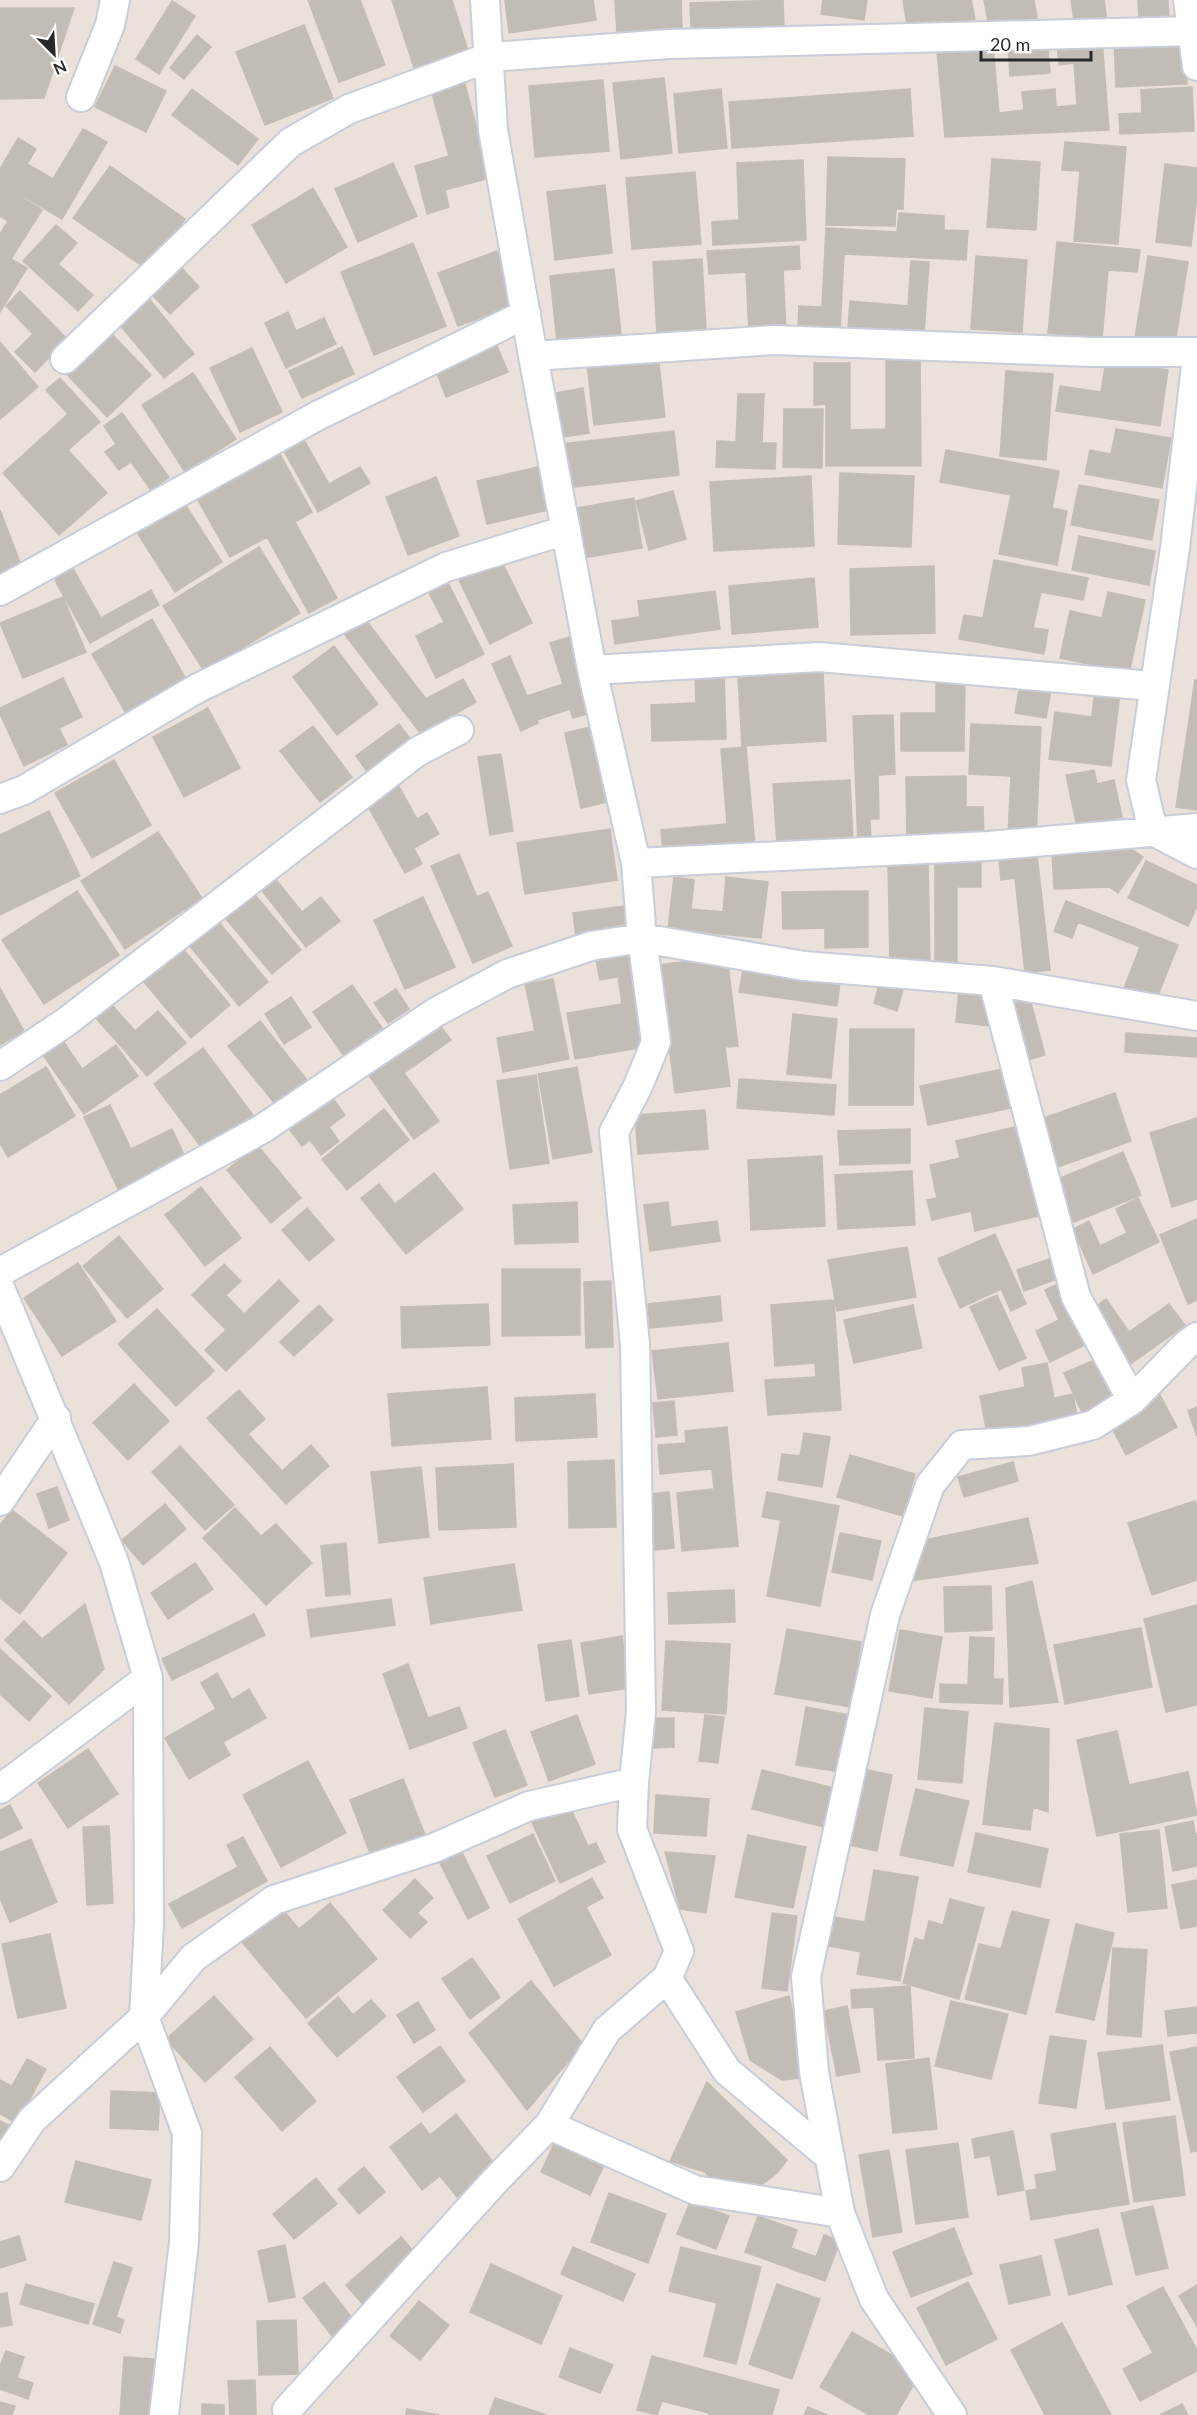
<svg xmlns="http://www.w3.org/2000/svg" width="1197" height="2415" font-family="Lato,sans-serif">
<style>
.building{fill:#c1bdb6;stroke:#c4bdb4;stroke-width:1.5}
.lines{fill:none;stroke-linecap:round;stroke-linejoin:round}
.minor-casing{stroke:#c9cdd9;stroke-width:32}
.minor{stroke:#fff;stroke-width:28}
</style>
<rect width="100%" height="100%" fill="#e9e1da"/>
<path class="building" d="M308,0H360L385,65L339,82Z
M392,0H452L470,57L416,74Z
M505,0H593L596,20L509,33Z
M615,0H681L682,29L617,33Z
M783,0L784,27L691,31L690,3Z
M823,0H867L864,20L821,14Z
M903,0H971L975,19L908,31Z
M984,0H1034L1037,18L989,27Z
M1071,0H1104L1107,21L1075,26Z
M1138,0H1168L1169,20L1139,21Z
M172,1L195,16L159,74L136,59Z
M0,8H74L44,98L0,99Z
M304,25L333,98L265,125L236,52Z
M197,35L211,47L184,79L170,68Z
M1185,35L1187,84L1116,87L1114,38Z
M1047,39L1050,73L1010,76L1008,43Z
M1102,39L1109,130L945,137L937,51L993,46L999,113L1024,110L1022,92L1055,89L1056,107L1077,105L1074,63L1059,65L1057,44Z
M115,66L166,91L146,132L95,107Z
M664,78L672,153L621,159L613,83Z
M603,80L609,151L535,157L529,86Z
M465,84L490,178L445,190L449,207L427,214L415,166L449,156L432,93Z
M1192,87L1194,131L1120,134L1119,114L1142,113L1141,90Z
M192,89L258,139L238,165L172,115Z
M721,89L727,148L679,153L674,94Z
M910,89L913,136L732,148L729,102Z
M83,129L107,142L62,219L0,183V169L18,138L36,149L27,164L53,179Z
M1065,142L1126,147L1118,244L1074,241L1080,171L1062,170Z
M828,157L905,159L903,209H896L895,226L826,225Z
M992,159L1040,162L1036,230L987,227Z
M803,160L806,240L713,245L712,222L739,220L737,163Z
M393,163L417,216L358,242L335,189Z
M1165,164L1197,168V196L1191,246L1156,242Z
M110,166L185,219L148,270L73,218Z
M695,172L701,244L632,249L626,178Z
M0,184L42,210L11,259L27,268L0,312V234L8,221L0,216Z
M605,185L612,253L555,260L547,192Z
M313,188L347,247L286,283L252,225Z
M899,213L944,216V230L968,231L966,260L844,254L840,330L798,328L799,306L822,307L826,228L897,232Z
M56,225L77,243L58,264L93,295L78,311L23,261Z
M1057,242L1140,250L1137,272L1108,270L1102,339L1048,333Z
M413,243L446,326L374,355L341,272Z
M799,246L800,269L783,270L786,331L749,333L746,272L709,274L707,251Z
M497,251L517,305L458,326L438,273Z
M976,256L1027,260L1022,332L971,329Z
M1148,256L1188,262L1175,344L1135,338Z
M702,259L706,333L657,335L653,262Z
M911,261L929,262L924,334L848,329L850,301L908,306Z
M177,263L199,287L170,314L148,290Z
M614,269L621,335L557,341L550,276Z
M20,291L67,339L35,372L15,352L33,334L6,306Z
M150,300L194,354L164,378L120,325Z
M288,312L296,331L324,318L336,344L286,368L265,323Z
M108,330L151,375L107,417L64,371Z
M494,339L508,372L446,397L433,363Z
M0,342L38,387L0,419Z
M342,347L354,374L302,398L289,371Z
M252,348L282,412L240,432L210,368Z
M658,356L665,417L594,425L587,364Z
M886,357H920L921,466H826V404L814,405V363H850V430L886,429Z
M1106,360L1168,370L1160,426L1056,411L1060,386L1101,392Z
M1006,371L1053,374L1046,460L1000,456Z
M193,373L236,439L185,472L142,405Z
M60,378L100,422L68,450L107,493L59,535L3,473L68,414L46,390Z
M583,388L589,433L563,437L556,393Z
M738,394H764L762,443H776L775,469L716,467L717,441L736,442Z
M784,409H823L822,468L783,467Z
M122,413L169,477L151,490L131,462L119,470L105,452L116,444L104,426Z
M1116,429L1171,438L1162,488L1085,474L1090,450L1111,454Z
M299,431L329,484L360,467L370,483L318,512L279,442Z
M674,431L679,475L565,488L561,444Z
M277,449L312,512L295,522L337,598L309,613L267,537L230,557L195,495Z
M946,450L1059,471L1052,508L1067,511L1057,565L999,554L1011,495L940,482Z
M538,467L548,510L487,524L477,481Z
M840,473L914,476L911,547L838,544Z
M811,476L814,546L714,551L710,482Z
M436,477L459,536L408,555L386,497Z
M1079,485L1159,500L1152,540L1071,525Z
M673,491L686,539L649,550L636,501Z
M634,498L642,548L584,558L576,508Z
M183,501L222,562L175,592L136,531Z
M0,510L21,565L0,574Z
M1079,536L1155,551L1149,585L1072,570Z
M259,547L300,613L204,671L163,606Z
M501,560L532,623L490,644L459,580Z
M994,560L1088,578L1083,600L1041,592L1033,628L1048,630L1044,654L959,639L964,615L983,618Z
M71,565L101,618L151,590L159,605L90,643L52,575Z
M934,566L935,633L851,635L850,569Z
M445,577L484,654L436,678L416,636L444,622L426,587Z
M814,578L818,627L732,634L729,586Z
M715,591L720,629L615,644L612,621L640,617L638,601Z
M1108,592L1145,600L1129,673L1060,658L1070,611L1102,618Z
M63,597L86,652L23,678L0,623Z
M362,615L426,699L463,679L476,702L421,734L342,631Z
M152,619L187,681L127,715L92,654Z
M573,636L597,711L573,718L570,709L537,720L538,723L521,731L492,664L510,656L527,696L563,684L550,643Z
M334,646L378,704L337,735L293,677Z
M936,670H965L964,751H901V713H936Z
M823,671L826,741L742,746L738,676Z
M695,673H724L726,739L652,741L651,705L696,703Z
M63,678L82,717L59,728L67,745L24,766L0,714V708Z
M1021,679L1052,684L1046,718L1015,713Z
M1195,680H1197V810L1176,807Z
M1095,689L1120,693L1111,766L1049,759L1055,712L1092,717Z
M208,708L240,768L184,797L153,737Z
M893,715L895,774L878,775L879,819H870L871,844L858,845L853,716Z
M399,724L412,741L368,773L356,756Z
M971,724L1041,727L1036,837L1008,836L1011,776L969,774Z
M313,726L352,777L320,802L280,751Z
M591,727L607,802L581,808L565,733Z
M746,747L755,846L663,855L661,830L727,824L721,749Z
M501,754L513,831L490,835L478,757Z
M114,760L151,825L92,858L55,793Z
M1094,770L1097,784L1114,780L1122,817L1077,827L1066,775Z
M966,776V807H983L984,840L907,841L906,777Z
M850,780L853,840L777,845L773,784Z
M396,781L417,819L427,813L439,834L414,848L422,864L405,873L364,799Z
M49,811L80,876L0,915V835Z
M610,829L617,880L525,894L517,843Z
M158,832L202,898L125,949L81,881Z
M1116,838L1143,857L1118,893L1109,887L1054,889L1052,852Z
M459,854L477,897L488,892L512,946L473,963L431,866Z
M1037,855L1050,970L1025,973L1015,878L1001,880L999,859Z
M935,860H981V887H957V962H935Z
M1146,861L1197,885V906L1188,926L1128,898Z
M928,862L930,964L890,965L888,863Z
M273,876L302,912L321,897L340,921L306,947L259,887Z
M674,877L694,880L691,909L723,912L726,877L768,882L761,938L668,929Z
M251,890L301,950L272,974L222,914Z
M77,891L119,955L44,1004L2,940Z
M868,891V947L825,948V928L783,929L782,892Z
M423,897L455,967L405,989L374,920Z
M1066,901L1178,945L1156,1000L1124,988L1140,947L1078,922L1072,938L1054,931Z
M631,905L634,928L576,936L573,913Z
M218,921L268,982L239,1006L189,945Z
M183,949L230,1005L191,1038L144,982Z
M635,953L651,1046L575,1059L567,1013L622,1004L618,977L600,980L596,960Z
M727,956L738,1046L725,1047L730,1086L675,1093L659,965Z
M743,970L840,983L837,1006L739,992Z
M553,979L569,1059L503,1072L497,1038L535,1031L525,984Z
M880,982L903,990L897,1011L874,1003Z
M352,985L382,1028L343,1055L313,1012Z
M0,988L24,1031L0,1045Z
M396,989L409,1009L388,1023L374,1003Z
M959,989L995,992L992,1026L956,1022Z
M291,997L311,1027L284,1044L265,1014Z
M1030,999L1045,1055L1025,1061L1010,1004Z
M112,1005L135,1031L158,1011L186,1043L147,1076L96,1018Z
M793,1014L837,1019L831,1078L787,1074Z
M436,1020L451,1040L404,1073L439,1121L414,1139L365,1070Z
M260,1021L307,1080L276,1105L228,1046Z
M850,1029H914L913,1105H849Z
M1126,1033L1197,1038V1057L1125,1052Z
M63,1041L82,1069L116,1045L138,1076L84,1114L43,1055Z
M203,1048L253,1115L204,1151L154,1084Z
M46,1067L75,1116L8,1157L0,1143V1095Z
M577,1067L592,1152L553,1159L538,1074Z
M1008,1068L1016,1107L928,1125L920,1086Z
M536,1075L549,1163L510,1169L497,1081Z
M739,1079L836,1085L834,1115L737,1108Z
M329,1093L345,1115L329,1127L339,1141L321,1155L310,1140L302,1146L286,1125Z
M1115,1093L1131,1141L1052,1169L1035,1121Z
M110,1105L131,1149L172,1129L186,1159L119,1191L84,1117Z
M384,1109L409,1140L347,1190L322,1159Z
M705,1110L708,1149L638,1154L635,1115Z
M1197,1118V1199L1172,1207L1150,1133Z
M1027,1124L1047,1214L975,1231L971,1211L932,1220L927,1200L937,1198L930,1165L960,1158L956,1141Z
M910,1129V1163L840,1165L838,1131Z
M257,1145L301,1198L271,1223L227,1170Z
M1123,1152L1141,1195L1069,1224L1051,1182Z
M822,1156L825,1226L751,1230L748,1160Z
M912,1171L915,1225L838,1229L835,1175Z
M434,1173L463,1209L406,1254L361,1198L379,1184L395,1204Z
M201,1187L241,1238L205,1266L165,1215Z
M1138,1198L1159,1242L1093,1274L1073,1229L1089,1221L1100,1246L1127,1233L1116,1209Z
M577,1202L578,1242L515,1244L513,1205Z
M668,1202L671,1227L717,1221L720,1241L650,1251L644,1205Z
M307,1208L334,1240L309,1261L282,1230Z
M1197,1219V1300L1188,1304L1160,1235Z
M995,1234L1026,1304L1011,1311L1001,1289L960,1308L938,1259Z
M119,1236L163,1289L127,1318L83,1266Z
M907,1247L916,1297L837,1311L828,1260Z
M1061,1255L1068,1275L1024,1291L1017,1270Z
M78,1263L116,1321L62,1356L24,1298Z
M224,1264L241,1281L226,1295L244,1314L279,1280L299,1301L226,1371L205,1350L226,1330L192,1295Z
M502,1269H580V1335L502,1336Z
M611,1281L613,1347L586,1348L584,1282Z
M1064,1281L1093,1341L1050,1362L1036,1331L1059,1320L1045,1290Z
M997,1295L1026,1358L999,1370L970,1307Z
M720,1296L722,1321L650,1328L648,1304Z
M1106,1299L1129,1332L1169,1304L1185,1325L1125,1368L1086,1314Z
M834,1300L841,1410L768,1415L765,1380L816,1377L815,1363L775,1366L771,1305Z
M488,1304L490,1345L402,1348L401,1307Z
M319,1305L333,1320L294,1356L280,1342Z
M913,1305L922,1348L854,1363L844,1320Z
M157,1309L214,1371L176,1406L118,1344Z
M728,1343L733,1391L658,1399L652,1351Z
M1102,1357L1121,1400L1084,1417L1064,1373Z
M1047,1363L1054,1398L1073,1394L1078,1422L988,1439L980,1396L1025,1387L1022,1368Z
M134,1384L169,1421L128,1460L93,1423Z
M487,1387L491,1439L392,1446L388,1394Z
M239,1390L265,1419L248,1434L282,1471L311,1445L329,1466L286,1504L207,1418Z
M595,1394L597,1437L516,1441L515,1398Z
M1160,1395L1177,1427L1126,1455L1113,1430Z
M674,1401L677,1435L656,1437L653,1403Z
M1197,1407V1436L1188,1411Z
M727,1427L738,1546L682,1551L677,1493L714,1489L712,1469L660,1474L658,1445L686,1443L685,1431Z
M804,1433L830,1437L822,1487L778,1480L782,1454L800,1456Z
M180,1446L234,1505L205,1530L152,1472Z
M850,1455L915,1474L903,1516L837,1497Z
M614,1460L616,1527L569,1528L568,1462Z
M1013,1462L1018,1481L964,1497L958,1477Z
M513,1464L516,1527L439,1530L436,1468Z
M421,1467L429,1537L379,1543L371,1472Z
M57,1487L69,1520L49,1528L37,1494Z
M669,1492L674,1548L655,1550L649,1494Z
M767,1492L839,1506L820,1606L767,1596L781,1520L762,1517Z
M1195,1501L1197,1507V1580L1152,1595L1128,1523Z
M165,1504L186,1529L143,1565L122,1540Z
M235,1508L261,1536L276,1524L312,1563L266,1605L203,1538Z
M12,1510L67,1553L20,1614L0,1598V1525Z
M1028,1518L1038,1563L902,1582L921,1541Z
M840,1533L881,1541L872,1580L832,1572Z
M346,1543L350,1594L326,1596L321,1546Z
M195,1563L213,1589L168,1619L151,1593Z
M514,1564L522,1610L431,1624L424,1578Z
M1032,1581L1058,1702L1010,1707L1006,1588Z
M991,1586L992,1630L945,1632L944,1587Z
M734,1590L735,1622L669,1624L668,1593Z
M391,1599L395,1625L311,1637L307,1610Z
M85,1604L104,1669L69,1704L5,1640L24,1621L42,1639Z
M1197,1605V1705L1166,1712L1144,1619Z
M254,1614L265,1635L172,1680L162,1659Z
M1141,1628L1152,1687L1065,1704L1054,1645Z
M787,1629L861,1642L850,1707L775,1694Z
M900,1630L942,1637L932,1698L889,1691Z
M622,1636L629,1688L589,1694L581,1643Z
M970,1637L994,1638L993,1679H1003L1002,1704L940,1702V1684L968,1685Z
M571,1640L579,1696L546,1701L538,1645Z
M666,1641L730,1644L726,1714L662,1710Z
M0,1649L51,1696L29,1721L0,1694Z
M408,1664L428,1718L459,1707L467,1728L410,1749L383,1674Z
M217,1673L232,1700L249,1689L266,1718L223,1742L230,1755L189,1779L165,1738L216,1709L201,1683Z
M806,1707L850,1715L840,1772L796,1765Z
M925,1708L968,1712L962,1783L918,1779Z
M577,1715L595,1764L549,1781L531,1732Z
M705,1715L724,1717L718,1763L699,1761Z
M651,1718H674V1747L652,1748Z
M995,1723L1049,1729L1048,1812L1033,1807L1030,1830L983,1824Z
M505,1730L527,1785L495,1797L473,1743Z
M1117,1731L1129,1785L1188,1772L1197,1815L1097,1836L1077,1740Z
M88,1749L118,1794L68,1828L38,1783Z
M308,1761L346,1833L281,1867L243,1795Z
M863,1769L892,1775L877,1851L849,1845Z
M762,1770L838,1789L828,1828L752,1809Z
M403,1779L425,1835L371,1856L350,1800Z
M916,1789L969,1801L953,1866L900,1855Z
M656,1795L709,1799L706,1836L654,1833Z
M567,1800L588,1846L596,1843L605,1862L560,1883L530,1818Z
M10,1805L22,1828L0,1839V1810Z
M1193,1821L1195,1834H1197V1866L1173,1871L1165,1827Z
M109,1826L113,1903L87,1905L83,1827Z
M1159,1830L1167,1908L1128,1912L1120,1834Z
M976,1833L1048,1849L1040,1887L968,1872Z
M533,1834L555,1881L510,1903L487,1856Z
M748,1835L806,1847L793,1908L735,1897Z
M243,1837L267,1881L182,1928L169,1904L238,1867L227,1845Z
M31,1839L57,1902L10,1922L0,1898V1852Z
M460,1848L489,1908L468,1919L438,1859Z
M665,1852L715,1856L706,1913L680,1909Z
M874,1870L918,1877L900,1981L857,1974L861,1952L823,1945L828,1916L865,1922Z
M592,1878L603,1898L586,1907L611,1955L554,1986L518,1919Z
M415,1879L433,1898L417,1913L427,1922L410,1938L383,1910Z
M1197,1880V1926L1181,1929L1172,1885Z
M950,1899L984,1908L959,1999L903,1983L915,1938L924,1941L929,1921L943,1925Z
M330,1903L377,1959L306,2018L242,1942L282,1909L299,1929Z
M1012,1911L1049,1920L1026,2014L965,1999L979,1944L1001,1949Z
M772,1913L797,1916L787,1991L762,1988Z
M1076,1924L1114,1933L1094,2020L1056,2012Z
M50,1934L66,2008L18,2018L2,1944Z
M1113,1948L1147,1950L1141,2037L1107,2034Z
M472,1958L500,1997L470,2019L442,1979Z
M531,1981L583,2044L527,2110L469,2033Z
M910,1986L914,2058L878,2060L874,2007L852,2008L851,1990Z
M214,1996L253,2039L205,2082L166,2039Z
M789,1996L809,2077L782,2080L750,2060L736,2012Z
M338,1997L353,2015L371,2000L386,2016L337,2057L308,2023Z
M951,2001L1008,2014L991,2079L935,2066Z
M418,2002L435,2030L414,2043L397,2015Z
M847,2006L860,2072L837,2076L824,2011Z
M1197,2007V2033L1168,2036L1165,2011Z
M1050,2036L1086,2041L1076,2108L1039,2103Z
M1162,2045L1170,2100L1106,2109L1098,2053Z
M440,2046L465,2081L423,2112L397,2077Z
M270,2047L316,2101L282,2131L235,2077Z
M1197,2047V2151L1191,2152L1170,2052Z
M929,2058L937,2129L893,2133L886,2064Z
M27,2059L46,2069L17,2123L0,2114V2080L12,2086Z
M707,2082L787,2160L777,2173L759,2187L714,2183L705,2172L670,2161Z
M111,2091L160,2093L158,2130L110,2128Z
M456,2114L496,2166L457,2197L440,2176L422,2190L390,2147L421,2123L430,2135Z
M1175,2116L1185,2195L1134,2202L1123,2123Z
M0,2121L13,2127L0,2157Z
M1115,2123L1129,2204L1031,2220L1026,2191L1037,2189L1035,2175L1057,2171L1051,2134Z
M1013,2131L1024,2190L998,2195L990,2155L975,2158L972,2139Z
M958,2143L968,2217L916,2224L906,2150Z
M554,2144L603,2167L590,2195L541,2172Z
M889,2150L902,2232L873,2237L859,2155Z
M76,2161L151,2180L141,2220L65,2202Z
M364,2167L385,2192L359,2214L338,2189Z
M316,2178L337,2204L294,2239L273,2214Z
M609,2193L666,2214L648,2263L591,2242Z
M690,2202L729,2216L716,2249L677,2234Z
M1153,2206L1168,2268L1136,2275L1121,2213Z
M758,2216L797,2230L791,2248L816,2257L824,2235L840,2241L825,2281L745,2252Z
M954,2228L972,2274L911,2297L893,2252Z
M1098,2229L1112,2284L1069,2295L1055,2240Z
M19,2236L26,2260L0,2268V2242Z
M401,2237L421,2260L366,2308L346,2285Z
M285,2245L295,2297L269,2302L258,2251Z
M573,2247L635,2274L623,2301L561,2274Z
M681,2247L761,2267L736,2364L704,2356L717,2303L669,2291Z
M1041,2256L1050,2295L1009,2304L1000,2265Z
M114,2262L132,2268L116,2317L124,2320L120,2333L93,2324Z
M491,2264L562,2296L541,2344L470,2312Z
M324,2282L356,2323L335,2340L303,2298Z
M968,2282L997,2339L946,2365L917,2308Z
M26,2284L94,2304L88,2324L20,2304Z
M777,2284L820,2299L792,2379L749,2364Z
M1197,2285V2326L1179,2296Z
M1163,2287L1197,2350V2371L1140,2401L1123,2369L1153,2353L1127,2306Z
M7,2293L12,2325L0,2327V2294Z
M419,2301L449,2325L420,2360L390,2336Z
M296,2320L298,2374L259,2375L257,2321Z
M1062,2323L1111,2415H1045L1011,2350Z
M852,2332L921,2372L896,2415H869L820,2387Z
M570,2348L613,2365L600,2393L559,2377Z
M6,2351L24,2357L17,2378L33,2383L28,2399L0,2389V2366Z
M652,2356L779,2390L772,2415H709V2413L662,2401L657,2415L637,2410Z
M124,2357L154,2359L150,2415H120Z
M255,2380L256,2415H230L228,2381Z
M495,2398L547,2415H489Z
M0,2402L15,2406L12,2415H0Z
M202,2404L224,2405V2415H202Z
M1182,2404L1188,2415H1160Z
M808,2407L827,2415H804Z
M407,2409L439,2415H406Z"/>
<g class="lines">
<defs>
<path id="minor" d="M485,0L493,130L533,356L592,670L636,863L642,938L656,1042L638,1086L614,1132L635,1344L641,1712L634,1782L632,1829L679,1951L667,1978L727,2071L830,2157
M1188,0L1197,66
M81,97L110,25L115,0
M533,356L774,340L1092,352H1197
M1197,357L1175,548L1141,780L1153,831L1197,854
M65,359L291,142L349,109L490,57L669,44L1193,31
M0,591L317,416L526,314
M592,670L819,657L1153,686
M0,799L24,790L198,688L446,567L566,530
M636,863L988,846L1197,828
M993,981L1076,1297L1132,1400
M0,1066L66,1022L417,752L459,730
M0,1272L262,1129L436,1012L507,974L591,946L642,938L804,966L993,981L1197,1016
M0,1288L114,1562L148,1678L149,1923L144,2017L187,2133L184,2242L164,2415
M0,1501L56,1418
M0,1789L148,1678
M549,2125L695,2190L840,2213
M0,2167L32,2120L144,2017L193,1958L274,1900L434,1848L529,1806L634,1782
M287,2410L493,2183L549,2125L607,2030L667,1978
M952,2415L874,2299L840,2213L814,2072L806,1977L885,1615L930,1485L962,1445L1029,1441L1093,1425L1132,1400L1186,1345L1197,1337"/>
</defs>
<use href="#minor" class="minor-casing"/>
<use href="#minor" class="minor"/>
</g>
<g transform="translate(54 54) rotate(156)" stroke="#ffffff" stroke-width="4.5" paint-order="stroke">
<path d="M0-4.5L10 22L0 15L-10 22Z" fill="#282828"/>
<text y="-9" font-size="16" font-weight="bold" text-anchor="middle" fill="#282828">N</text>
</g>
<path d="M981 51v9h110v-9" fill="none" stroke="#282828" stroke-width="3"/>
<text x="990" y="51" font-size="18" fill="#282828" stroke="#ffffff" stroke-width="4.5" paint-order="stroke">20 m</text>
</svg>
